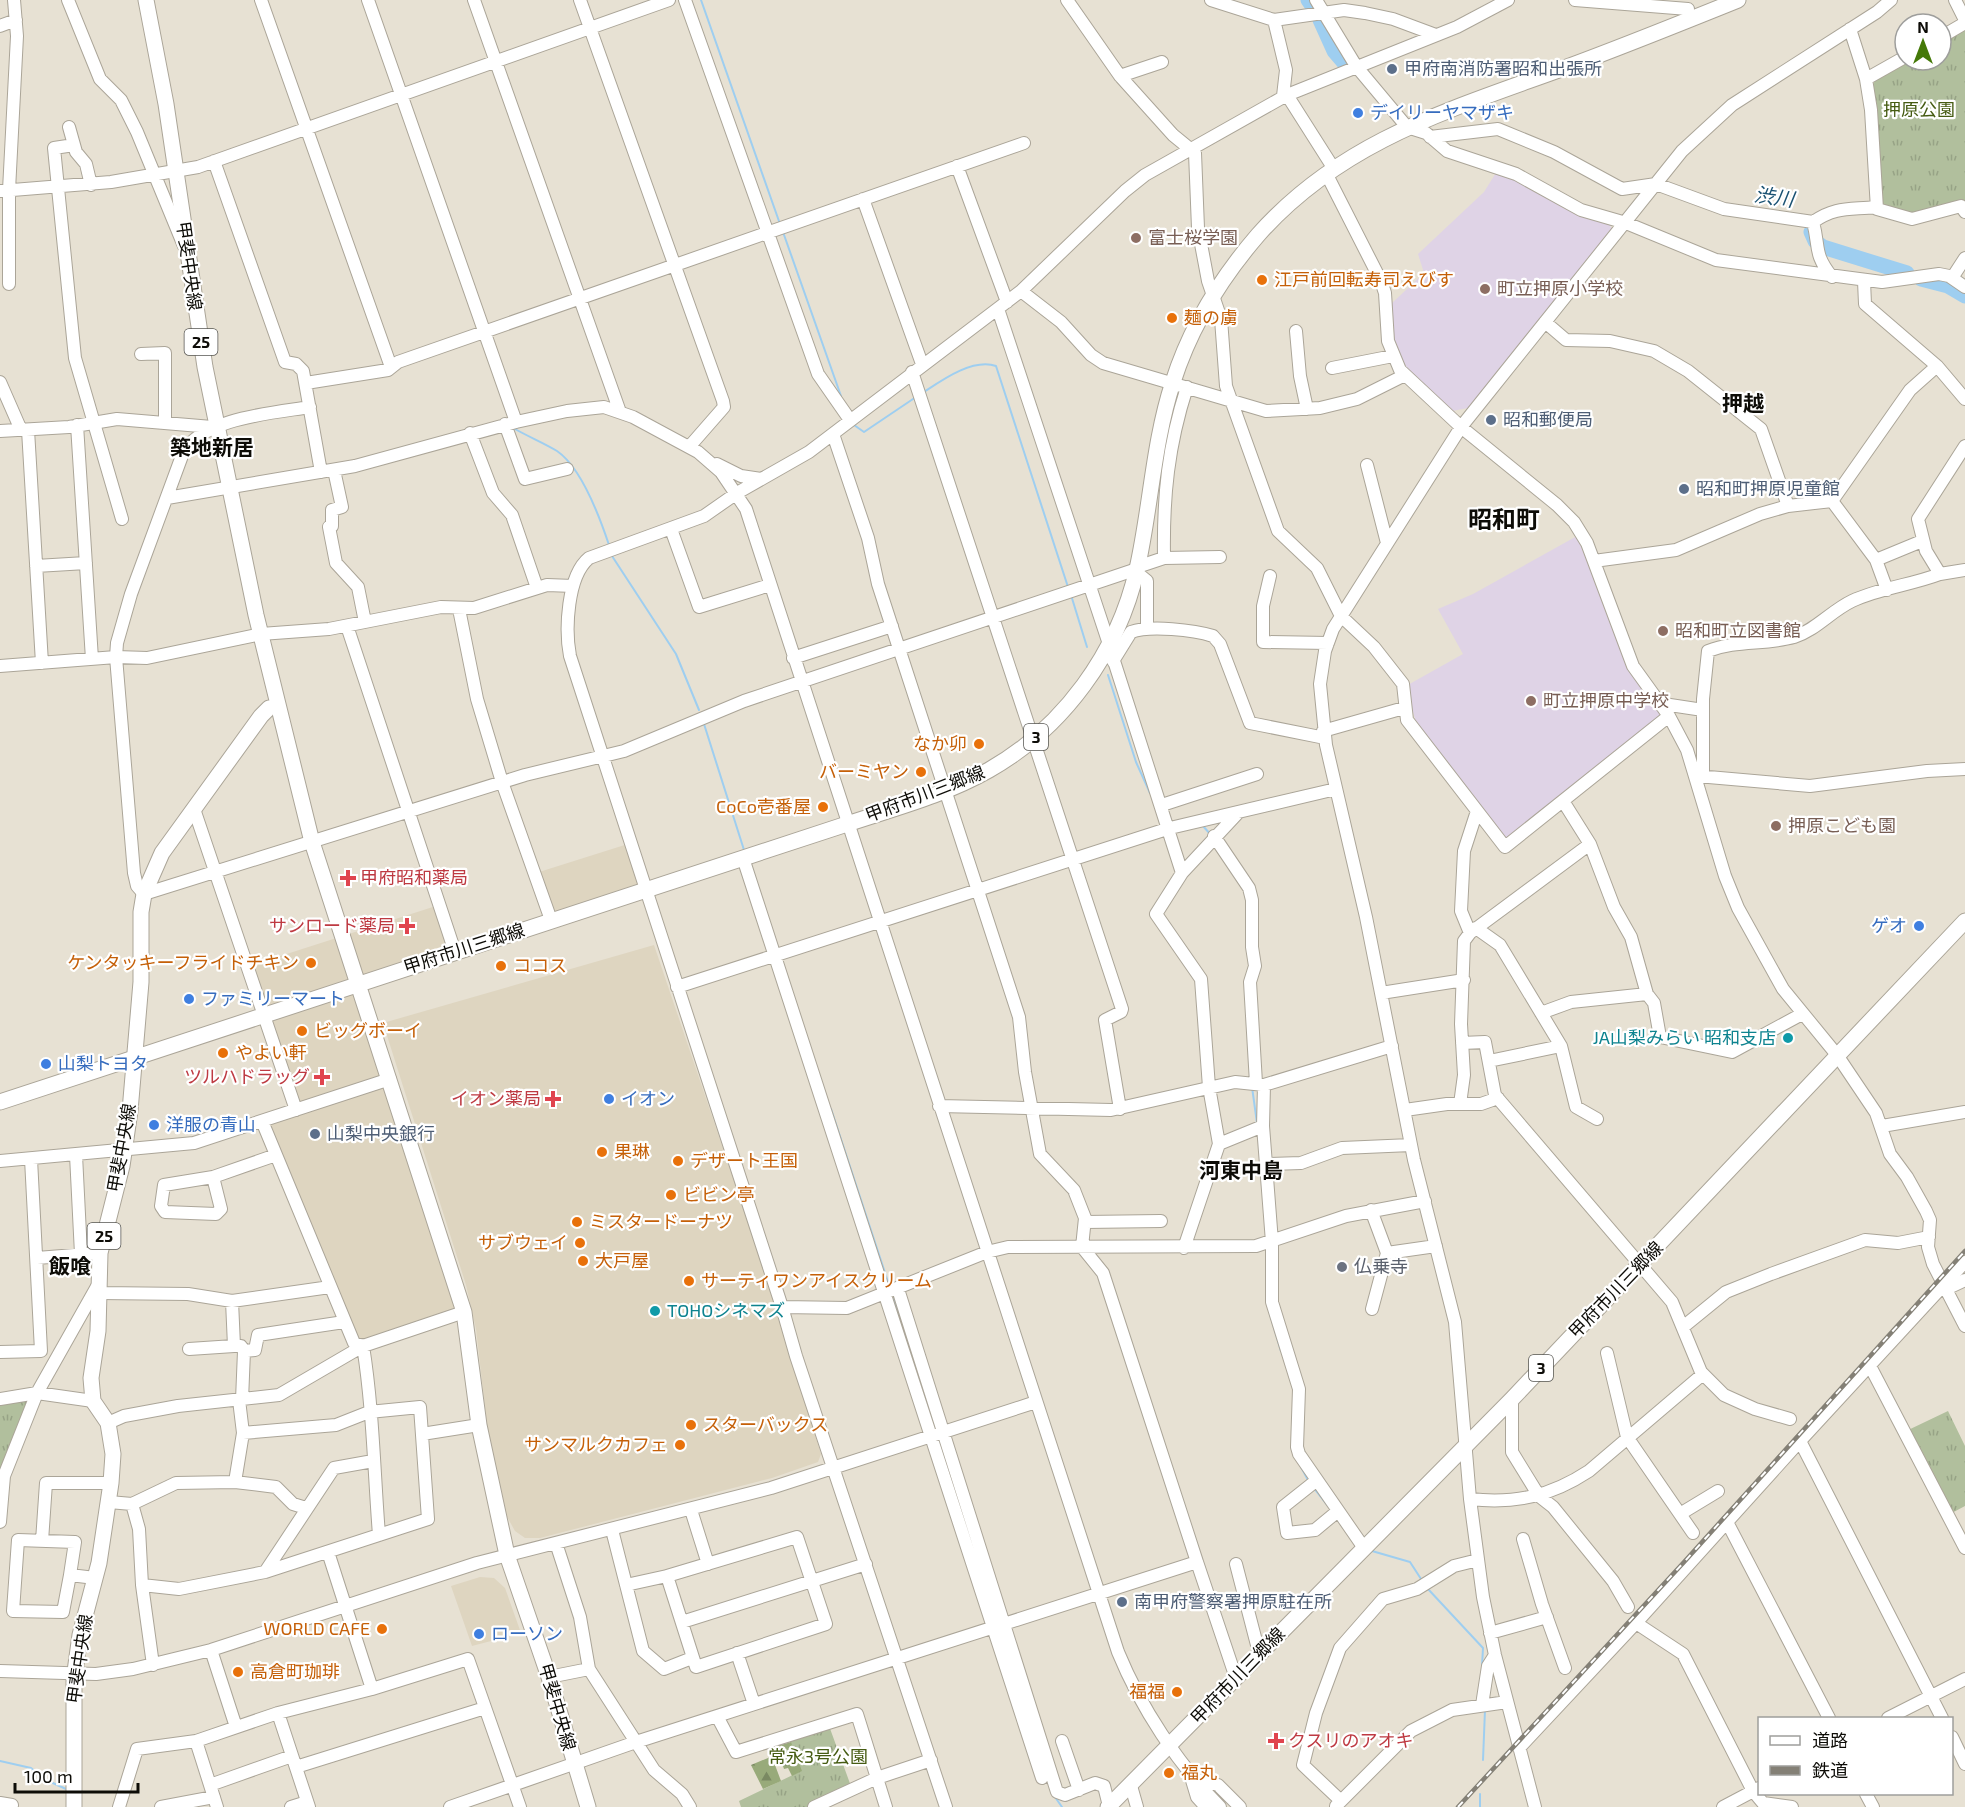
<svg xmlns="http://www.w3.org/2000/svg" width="1965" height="1807" font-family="'Exo 2','Noto Sans JP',sans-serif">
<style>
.built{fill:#ded5c0}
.education{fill:#dfd3e6}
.grass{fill:url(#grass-tufts)}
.forest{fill:url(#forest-firs)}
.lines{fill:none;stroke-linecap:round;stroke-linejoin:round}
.stream{stroke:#9ecef0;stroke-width:2}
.river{stroke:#9ecef0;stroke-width:15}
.minor-casing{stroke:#aba598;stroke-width:14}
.major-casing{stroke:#aba598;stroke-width:17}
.minor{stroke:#fff;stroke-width:12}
.major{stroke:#fff;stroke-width:15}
.rail-casing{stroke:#848076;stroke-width:4.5}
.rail{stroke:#fff;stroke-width:2;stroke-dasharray:7;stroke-linecap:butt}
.service-dot{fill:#5c6f8a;stroke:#fff;stroke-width:2}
.shop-dot{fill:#3f7fe0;stroke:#fff;stroke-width:2}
.education-dot{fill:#8d6e63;stroke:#fff;stroke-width:2}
.food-dot{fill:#e8710a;stroke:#fff;stroke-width:2}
.health-dot{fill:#e0444e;stroke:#fff;stroke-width:2}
.culture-dot{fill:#0f9aa8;stroke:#fff;stroke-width:2}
.worship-dot{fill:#6b7280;stroke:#fff;stroke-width:2}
.labels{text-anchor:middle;stroke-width:4.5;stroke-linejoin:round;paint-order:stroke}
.shield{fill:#fff;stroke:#565551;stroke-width:1.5}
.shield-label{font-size:16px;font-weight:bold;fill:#0d0c07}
.service-label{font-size:18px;fill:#4e5e75;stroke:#fff;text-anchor:start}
.park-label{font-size:18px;fill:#465c13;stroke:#fff}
.shop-label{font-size:18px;fill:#366cbe;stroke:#fff;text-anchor:start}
.education-label{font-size:18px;fill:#785e54;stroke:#fff;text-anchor:start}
.street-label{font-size:18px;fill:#0d0c07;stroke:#fff}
.food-label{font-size:18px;fill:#c56008;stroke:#fff;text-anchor:start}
.health-label{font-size:18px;fill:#be3a42;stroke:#fff;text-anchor:end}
.culture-label{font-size:18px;fill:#0d838f;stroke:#fff;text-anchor:end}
.worship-label{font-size:18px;fill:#5b616d;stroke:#fff;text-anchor:start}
.water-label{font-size:20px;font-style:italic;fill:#1a5273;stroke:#fff}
.quarter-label{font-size:21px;font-weight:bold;fill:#0d0c07;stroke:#fff}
.district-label{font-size:24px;font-weight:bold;fill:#0d0c07;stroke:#fff}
</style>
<defs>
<pattern id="grass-tufts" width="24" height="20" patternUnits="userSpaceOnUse" patternTransform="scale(1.5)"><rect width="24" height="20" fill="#b1bf9d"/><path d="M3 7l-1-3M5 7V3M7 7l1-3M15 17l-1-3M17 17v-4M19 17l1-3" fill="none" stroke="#97a386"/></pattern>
<pattern id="forest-firs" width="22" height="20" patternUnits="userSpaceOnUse" patternTransform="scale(1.5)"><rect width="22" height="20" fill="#98aa7a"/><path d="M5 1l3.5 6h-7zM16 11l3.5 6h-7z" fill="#7a8962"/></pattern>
</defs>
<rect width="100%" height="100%" fill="#e7e1d3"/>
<path class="built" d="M631,843L646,890L551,920L536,873Z
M439,905L455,952L359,983L464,1312L354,1343L262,1121L296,1110L249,966Z
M654,945L751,1231L821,1454L818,1462L772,1478L540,1538H525L515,1531L506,1515L488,1434L476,1329L466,1285L383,1023Z
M480,1577L494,1578L505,1588L521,1633L472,1646L451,1586Z"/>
<path class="education" d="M1499,168L1607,221L1612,229L1468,408L1452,411L1407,368L1400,357L1393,342L1390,305L1424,273L1418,254L1484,192Z
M1577,536L1628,668L1664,717L1506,841L1430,745L1415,719L1406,686L1463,654L1438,609L1473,594Z"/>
<path class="grass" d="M1965,30V207L1922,216L1883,207L1872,86L1875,81L1913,60H1941V44Z
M37,1393L0,1476V1399Z
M1948,1411L1965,1446V1506L1948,1515L1904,1432Z
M828,1723L852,1789L814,1807H741L739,1801L801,1771L788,1735Z"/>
<path class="forest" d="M791,1742L802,1771L792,1776L788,1768L784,1769L782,1763L775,1765L781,1781L763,1789L751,1765L780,1753L777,1746Z"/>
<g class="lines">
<path class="stream" d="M701,0L780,224
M783,232L841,396
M924,392C942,380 973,358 996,366L1068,587
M854,425L864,432L916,397
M515,429C529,437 544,443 557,451C582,468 600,518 609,545
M612,556L676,654L699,710
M1071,595L1087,647
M1108,675L1136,762L1150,793
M704,724L744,850
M1203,826L1211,835
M1252,1087L1257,1123
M831,1109L889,1285
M892,1294L935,1427
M1270,1314L1281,1351
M939,1441L971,1541
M1301,1467L1308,1480
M1313,1487L1328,1506
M1372,1551L1410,1562L1423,1582
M1428,1589L1483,1648L1482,1666
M1483,1760L1485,1710
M0,1761L31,1768L44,1779L66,1789
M1055,1797L1062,1807
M1480,1807V1794"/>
<path class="river" d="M1308,0L1315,10
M1320,20L1334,51L1346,65
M1811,232L1815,241L1823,247L1907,273
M1921,279L1948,286L1965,296"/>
<defs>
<path id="minor" d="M68,0L100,79L121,100L137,132L184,246
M261,0L391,367
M368,0L516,422
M474,0L620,412
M580,0L723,401L724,407L689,447
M685,0L818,374L850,420
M1067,0L1120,76L1173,135L1195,153L1198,228L1208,281L1221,319L1226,386L1278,531L1317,568L1341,616L1374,647L1403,684L1407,720L1505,847L1669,716
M1211,0L1274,20L1344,10L1365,13L1393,19L1436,35
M1316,0L1356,66L1407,127L1426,133L1447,151L1516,174L1581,210L1626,223L1716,260L1882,282L1939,274L1949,276L1965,287
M1575,0L1688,9
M1955,0L1965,20
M1274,20L1286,70L1283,96
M0,26L16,20
M1850,29L1866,79L1871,110L1877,209L1912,219L1961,206L1965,212
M1941,37L1965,23
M1120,76L1162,62
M1866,79L1905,57
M1287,95L1334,169
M69,127L76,152L86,164L91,185
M1430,137L1498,129L1554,152L1622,189L1656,184L1724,209L1813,222C1820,248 1813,253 1832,277
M74,145L54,148L75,358L122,519
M214,161L285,362L296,364L303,371L321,472
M957,166L1007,302
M1327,175L1381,281L1385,293L1388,341L1400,370L1461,427L1557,505L1574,522L1587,543L1633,666L1669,716L1687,750L1725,876L1738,908L1783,989L1837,1055L1876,1113L1890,1154L1907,1177L1926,1211L1930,1220L1928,1247L1933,1264L1965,1326
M0,191L111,182L198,167L669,0
M863,199L922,364
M1813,222C1836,206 1850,210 1876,207
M1952,278L1965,258
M1864,281L1865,304L1937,366L1965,399
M9,284V190L17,36L14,0
M1021,291L1061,322L1091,355L1103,363L1266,411L1320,408L1357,399L1405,375
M998,309L1109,644
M1545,322L1566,340L1610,341L1654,351L1688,371L1761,429L1788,506L1832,501L1910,390L1937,366
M1296,331L1300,376L1307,409
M141,354L165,353V423
M1332,368L1393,356
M912,372L1122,1009L1121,1012L1105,1020L1120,1109
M0,382L21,430
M306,383L388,370L398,362L1024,143
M310,407C273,413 202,418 183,453L131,594L117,643L116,657L134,873L137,886L144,894L525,775L624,751L744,701L1137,569
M505,424L525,479L567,469
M77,425L92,659
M28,430L42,663
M0,431L69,427L117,419L212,427
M470,433L493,493L512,515L537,588
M833,434L868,538L878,584L1019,1017L1025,1072L1040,1154L1074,1190L1085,1218L1082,1247L1103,1273L1197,1562
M1965,446L1918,519L1926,551L1940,574L1965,570
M717,464L741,476L761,479
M1367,465L1387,543
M334,470L342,507L332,510V526L329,527L336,563L358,587L365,622
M167,498L355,466L516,422L567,411L604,407L633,417L698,452L721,472L746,509L1118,1652C1141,1708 1178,1764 1220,1807
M1832,501L1876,560L1887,590
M671,529L699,607L770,585
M1164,558C1163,496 1168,446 1187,387
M1876,560L1922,541
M1594,561L1676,550L1760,514L1788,506
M36,566L86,563
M1137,567L1164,558L1220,557
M1136,572L1147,581V628
M1270,576L1263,606V642L1328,643
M459,609L477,699L502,782L551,920
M347,626L455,952
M1110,656L1115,664L1182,873
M793,658L892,626
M1113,661L1131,632C1150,625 1194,630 1213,636L1220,644L1250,723L1325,738
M0,666L116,657L147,658L261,634L329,629L441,607L474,608L547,585L573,586
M1664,709L1670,705L1703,710
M1323,731L1404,708
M1703,775V699L1708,651C1736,640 1765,645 1794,637C1816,630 1831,611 1852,601C1880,588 1911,585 1940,574
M1697,776L1810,786L1927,771L1965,769
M1563,801L1590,844L1614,907L1631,937L1647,994
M1162,805L1257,774
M194,809L296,1110
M1214,836L1249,888L1252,900V947L1255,966L1250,982L1256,1083
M743,858L1042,1778
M1476,928L1500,945L1561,1046L1576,1107L1597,1119
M1470,933L1461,911L1464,851L1477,811
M677,987L1170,828L1336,789
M1381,993L1464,980
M1541,1013L1571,1002L1647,994L1654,1003L1660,1037L1732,1052L1802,1014
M1462,1043L1485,1042L1495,1095L1672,1302L1701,1372L1724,1395L1755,1409L1790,1419
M1489,1061L1561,1046
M1264,1085L1263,1126L1272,1242V1302L1299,1389L1297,1447L1299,1454L1364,1548
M1460,1104L1464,1075L1461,1024L1464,941L1470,933L1590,844
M939,1106L1111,1110L1235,1082L1264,1085L1392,1046
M1405,1110L1447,1104H1481L1498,1098
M262,1121L354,1343L363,1346L464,1312
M1882,1126L1965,1112
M1219,1144L1263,1126
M76,1155L81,1254
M0,1161L194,1143L390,1079
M1266,1164L1301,1163L1342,1148L1411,1145
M213,1177L221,1209L216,1214L165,1212L161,1206L164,1185L213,1177L276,1155
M1371,1210L1387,1253L1372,1309
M1085,1222L1161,1221
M1184,1248L1219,1144L1209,1087L1201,979L1156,914L1182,873L1237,814
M1387,1253L1436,1246
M37,1258L100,1253
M898,1289L1057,1792L1065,1795L1095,1783L1104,1786L1109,1806
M1946,1289L1965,1280
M100,1293L188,1294L232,1301L330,1287
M232,1301L234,1346H241L244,1351
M782,1307L847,1308L987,1252L1008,1247L1256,1246L1346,1216L1425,1201
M1683,1327L1726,1292L1771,1274L1865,1240L1898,1243L1929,1237
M363,1346C373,1408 374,1472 379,1535
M189,1349L234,1346
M0,1352L41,1351L31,1159
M1607,1353L1627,1437L1693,1533
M1870,1366L1965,1548
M0,1399L37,1393L93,1401
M1512,1399V1452L1539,1496L1553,1507L1613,1581L1628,1607
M242,1400L244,1351L255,1350L258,1335L344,1322
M108,1423L124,1416L178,1406L279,1395L363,1346
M422,1434L479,1425
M1317,1480L1283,1507L1287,1533L1315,1530L1338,1511
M235,1482L243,1433L239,1400
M1470,1499C1516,1504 1551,1496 1589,1471L1703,1374
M109,1502L132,1504L176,1483L235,1482L276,1487L293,1504L306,1508
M132,1504L139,1529L142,1585
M691,1510L708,1564
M1680,1514L1718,1491
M0,1522L4,1476L37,1393L99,1283
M1727,1522L1829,1718
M612,1530L643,1651L664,1669L692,1658
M1523,1539L1542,1604L1565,1668
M42,1541L46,1483H111
M556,1543L580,1617L589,1669L654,1770L682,1794L690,1807
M328,1552L372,1689
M1236,1564L1257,1645L1263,1651
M265,1572L334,1468L373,1461
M70,1575L75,1542L18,1540L13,1611L63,1612L70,1575L95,1578
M626,1585L667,1576L797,1537L826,1624L696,1667L667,1576
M682,1622L866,1564
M1636,1623L1683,1654L1753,1791L1763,1803L1792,1807
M1490,1633L1547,1617
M211,1650L236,1727
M737,1653L754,1704
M153,1665L142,1585L179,1589L265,1572L428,1519L420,1407L369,1412L336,1425L243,1433
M0,1671L96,1674L133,1669L211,1650L477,1563L771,1488L1036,1402
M549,1677L589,1669
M1482,1705L1488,1666L1495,1655
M278,1713L309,1807
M717,1716L736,1752L857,1714L886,1807
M1888,1718L1965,1679
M1942,1718L1800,1441L1965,1262
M1952,1737L1965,1764
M196,1741L217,1807
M1062,1741L1079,1790
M1519,1748L1636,1623L1800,1441
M296,1767L485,1708
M1191,1777L1197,1797L1206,1807
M1195,1779L1218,1785L1240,1807
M210,1785L292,1756
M1131,1786L1137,1807
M1866,1794L1873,1807
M1341,1801L1303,1765L1316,1713L1340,1648L1383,1599L1417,1589L1454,1566L1478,1560
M0,1803L12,1805
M1336,1806L1411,1731L1452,1710L1507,1702
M119,1807L137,1749L196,1741L278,1713L372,1689L468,1659L520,1807
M161,1807L214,1797
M291,1807L307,1802
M450,1807L636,1742L1197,1562L1236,1678
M814,1807L877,1778L931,1760
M946,1807L796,1356L782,1307L570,656C565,630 567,576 589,558L704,516L737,493L809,452L1021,291L1125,191L1145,175L1287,95L1457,27L1508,0
M1535,1807L1495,1655L1483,1597L1470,1499L1455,1322L1414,1160L1366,917L1326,745L1320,684L1325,651L1333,629L1461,427L1682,151L1732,105L1877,12L1891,0
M1723,1807L1759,1788"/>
<path id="major" d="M146,0L166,104L205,367L256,615L312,842L464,1312L479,1425L507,1555L549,1677L588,1807
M0,1102L847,824C895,808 945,795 989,770C1063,728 1118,653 1137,569C1151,507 1153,443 1173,382C1190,328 1221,278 1258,235C1342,140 1452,109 1567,67C1624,46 1681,23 1738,0
M74,1807V1679L80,1635L99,1563L111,1483L113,1454L108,1423L93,1401L91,1378L98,1331L100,1253L122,1166L130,1111L141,982V912L144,894L162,853L261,716L269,708L278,706
M1108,1807L1512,1399L1965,921"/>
</defs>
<use href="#minor" class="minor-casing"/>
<use href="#major" class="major-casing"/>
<use href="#minor" class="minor"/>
<use href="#major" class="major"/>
<defs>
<path id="rail" d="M1458,1807L1685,1561L1965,1251"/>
</defs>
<use href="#rail" class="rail-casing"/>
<use href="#rail" class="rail"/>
</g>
<g class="service-dot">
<circle cx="1392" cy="69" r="6"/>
<circle cx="1491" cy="420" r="6"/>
<circle cx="1684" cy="489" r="6"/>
<circle cx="315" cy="1134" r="6"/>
<circle cx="1122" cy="1602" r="6"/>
</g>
<g class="shop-dot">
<circle cx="1358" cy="113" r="6"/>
<circle cx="1919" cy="926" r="6"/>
<circle cx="189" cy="999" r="6"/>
<circle cx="46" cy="1064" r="6"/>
<circle cx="609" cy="1099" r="6"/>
<circle cx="154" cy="1125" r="6"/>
<circle cx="479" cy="1634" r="6"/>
</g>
<g class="education-dot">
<circle cx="1136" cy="238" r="6"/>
<circle cx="1485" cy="289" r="6"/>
<circle cx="1663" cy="631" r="6"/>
<circle cx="1531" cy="701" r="6"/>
<circle cx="1776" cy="826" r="6"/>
</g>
<g class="food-dot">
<circle cx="1262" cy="280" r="6"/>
<circle cx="1172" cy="318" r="6"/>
<circle cx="979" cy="744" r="6"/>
<circle cx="921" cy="772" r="6"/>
<circle cx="823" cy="807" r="6"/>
<circle cx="311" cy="963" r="6"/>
<circle cx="501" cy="966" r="6"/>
<circle cx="302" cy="1031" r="6"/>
<circle cx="223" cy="1053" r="6"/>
<circle cx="602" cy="1152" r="6"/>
<circle cx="678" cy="1161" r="6"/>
<circle cx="671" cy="1195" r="6"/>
<circle cx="577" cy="1222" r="6"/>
<circle cx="580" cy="1243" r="6"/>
<circle cx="583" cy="1261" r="6"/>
<circle cx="689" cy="1281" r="6"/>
<circle cx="691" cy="1425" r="6"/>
<circle cx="680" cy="1445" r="6"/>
<circle cx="382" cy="1629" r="6"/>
<circle cx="238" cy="1672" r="6"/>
<circle cx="1177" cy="1692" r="6"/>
<circle cx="1169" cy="1773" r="6"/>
</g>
<g class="health-dot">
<path d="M345 869h6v6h6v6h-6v6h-6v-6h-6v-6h6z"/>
<path d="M404 917h6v6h6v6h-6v6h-6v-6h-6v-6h6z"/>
<path d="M319 1068h6v6h6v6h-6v6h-6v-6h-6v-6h6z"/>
<path d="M550 1090h6v6h6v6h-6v6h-6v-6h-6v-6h6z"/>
<path d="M1273 1732h6v6h6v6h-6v6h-6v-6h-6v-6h6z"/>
</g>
<g class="culture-dot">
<circle cx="1788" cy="1038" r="6"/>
<circle cx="655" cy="1311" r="6"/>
</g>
<circle class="worship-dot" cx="1342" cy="1267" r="6"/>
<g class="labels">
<g class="shield">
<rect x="184.5" y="329" width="33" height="26" rx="4.5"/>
<rect x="1024" y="724" width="24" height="26" rx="4.5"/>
<rect x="87.5" y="1223" width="33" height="26" rx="4.5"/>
<rect x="1529" y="1355" width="24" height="26" rx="4.5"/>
</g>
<g class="shield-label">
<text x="201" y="348">25</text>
<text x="1036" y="743">3</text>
<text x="104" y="1242">25</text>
<text x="1541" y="1374">3</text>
</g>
<g class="service-label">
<text x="1404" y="75">甲府南消防署昭和出張所</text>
<text x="1503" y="426">昭和郵便局</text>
<text x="1696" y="495">昭和町押原児童館</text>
<text x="327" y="1140">山梨中央銀行</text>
<text x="1134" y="1608">南甲府警察署押原駐在所</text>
</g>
<g class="park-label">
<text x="1919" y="116">押原公園</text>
<text x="818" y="1763">常永3号公園</text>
</g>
<g class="shop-label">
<text x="1370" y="119">デイリーヤマザキ</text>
<text x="1907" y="932" text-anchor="end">ゲオ</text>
<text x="201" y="1005">ファミリーマート</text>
<text x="58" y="1070">山梨トヨタ</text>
<text x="621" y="1105">イオン</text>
<text x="166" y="1131">洋服の青山</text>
<text x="491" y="1640">ローソン</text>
</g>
<g class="education-label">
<text x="1148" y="244">富士桜学園</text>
<text x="1497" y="295">町立押原小学校</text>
<text x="1675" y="637">昭和町立図書館</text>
<text x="1543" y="707">町立押原中学校</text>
<text x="1788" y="832">押原こども園</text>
</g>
<g class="street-label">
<text transform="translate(189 266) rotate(82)" y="6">甲斐中央線</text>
<text transform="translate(925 794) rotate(-21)" y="6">甲府市川三郷線</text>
<text transform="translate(464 949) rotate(-18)" y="6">甲府市川三郷線</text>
<text transform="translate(122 1148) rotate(-80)" y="6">甲斐中央線</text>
<text transform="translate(1616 1290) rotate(-46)" y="6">甲府市川三郷線</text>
<text transform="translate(80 1659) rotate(-82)" y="6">甲斐中央線</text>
<text transform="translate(1238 1676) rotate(-46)" y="6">甲府市川三郷線</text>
<text transform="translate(557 1707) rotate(74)" y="6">甲斐中央線</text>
</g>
<g class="food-label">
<text x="1274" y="286">江戸前回転寿司えびす</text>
<text x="1184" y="324">麺の虜</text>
<text x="967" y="750" text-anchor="end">なか卯</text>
<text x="909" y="778" text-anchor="end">バーミヤン</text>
<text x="811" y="813" text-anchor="end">CoCo壱番屋</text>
<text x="299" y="969" text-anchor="end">ケンタッキーフライドチキン</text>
<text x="513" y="972">ココス</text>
<text x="314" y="1037">ビッグボーイ</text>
<text x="235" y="1059">やよい軒</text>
<text x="614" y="1158">果琳</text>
<text x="690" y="1167">デザート王国</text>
<text x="683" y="1201">ビビン亭</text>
<text x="589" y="1228">ミスタードーナツ</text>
<text x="568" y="1249" text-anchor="end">サブウェイ</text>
<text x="595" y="1267">大戸屋</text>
<text x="701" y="1287">サーティワンアイスクリーム</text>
<text x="703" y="1431">スターバックス</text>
<text x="668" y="1451" text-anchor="end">サンマルクカフェ</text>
<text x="370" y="1635" text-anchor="end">WORLD CAFE</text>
<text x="250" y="1678">高倉町珈琲</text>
<text x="1165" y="1698" text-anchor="end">福福</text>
<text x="1181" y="1779">福丸</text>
</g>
<g class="health-label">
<text x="360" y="884" text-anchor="start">甲府昭和薬局</text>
<text x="395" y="932">サンロード薬局</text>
<text x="310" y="1083">ツルハドラッグ</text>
<text x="541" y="1105">イオン薬局</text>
<text x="1288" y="1747" text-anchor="start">クスリのアオキ</text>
</g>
<g class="culture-label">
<text x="1776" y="1044">JA山梨みらい 昭和支店</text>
<text x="667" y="1317" text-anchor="start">TOHOシネマズ</text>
</g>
<g class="worship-label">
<text x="1354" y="1273">仏乗寺</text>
</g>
<g class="water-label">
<text transform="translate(1774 197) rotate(8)" y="7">渋川</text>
</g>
<g class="quarter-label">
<text x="1743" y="411">押越</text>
<text x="212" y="455">築地新居</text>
<text x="1241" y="1178">河東中島</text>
<text x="70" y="1274">飯喰</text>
</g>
<g class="district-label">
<text x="1504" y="528">昭和町</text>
</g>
</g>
<rect x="1758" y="1717" width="195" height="78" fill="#ffffff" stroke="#9e9e9c" stroke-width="1.5"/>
<rect x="1770" y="1736" width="30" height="9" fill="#ffffff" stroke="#9e9e9c" stroke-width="1.5"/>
<text x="1812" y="1747" font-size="18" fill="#0d0c07">道路</text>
<rect x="1770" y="1766" width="30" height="9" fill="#848076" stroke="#9e9e9c" stroke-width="1.5"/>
<text x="1812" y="1777" font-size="18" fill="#0d0c07">鉄道</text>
<g transform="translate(1923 42)"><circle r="28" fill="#ffffff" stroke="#9e9e9c" stroke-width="1.5"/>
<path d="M0-4.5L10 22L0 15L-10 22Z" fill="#447908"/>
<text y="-9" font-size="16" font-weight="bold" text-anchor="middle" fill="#0d0c07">N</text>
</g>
<path d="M15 1783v9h123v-9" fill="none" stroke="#0d0c07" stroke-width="3"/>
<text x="24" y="1783" font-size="18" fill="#0d0c07" stroke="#ffffff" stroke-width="4.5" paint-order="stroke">100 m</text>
</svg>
